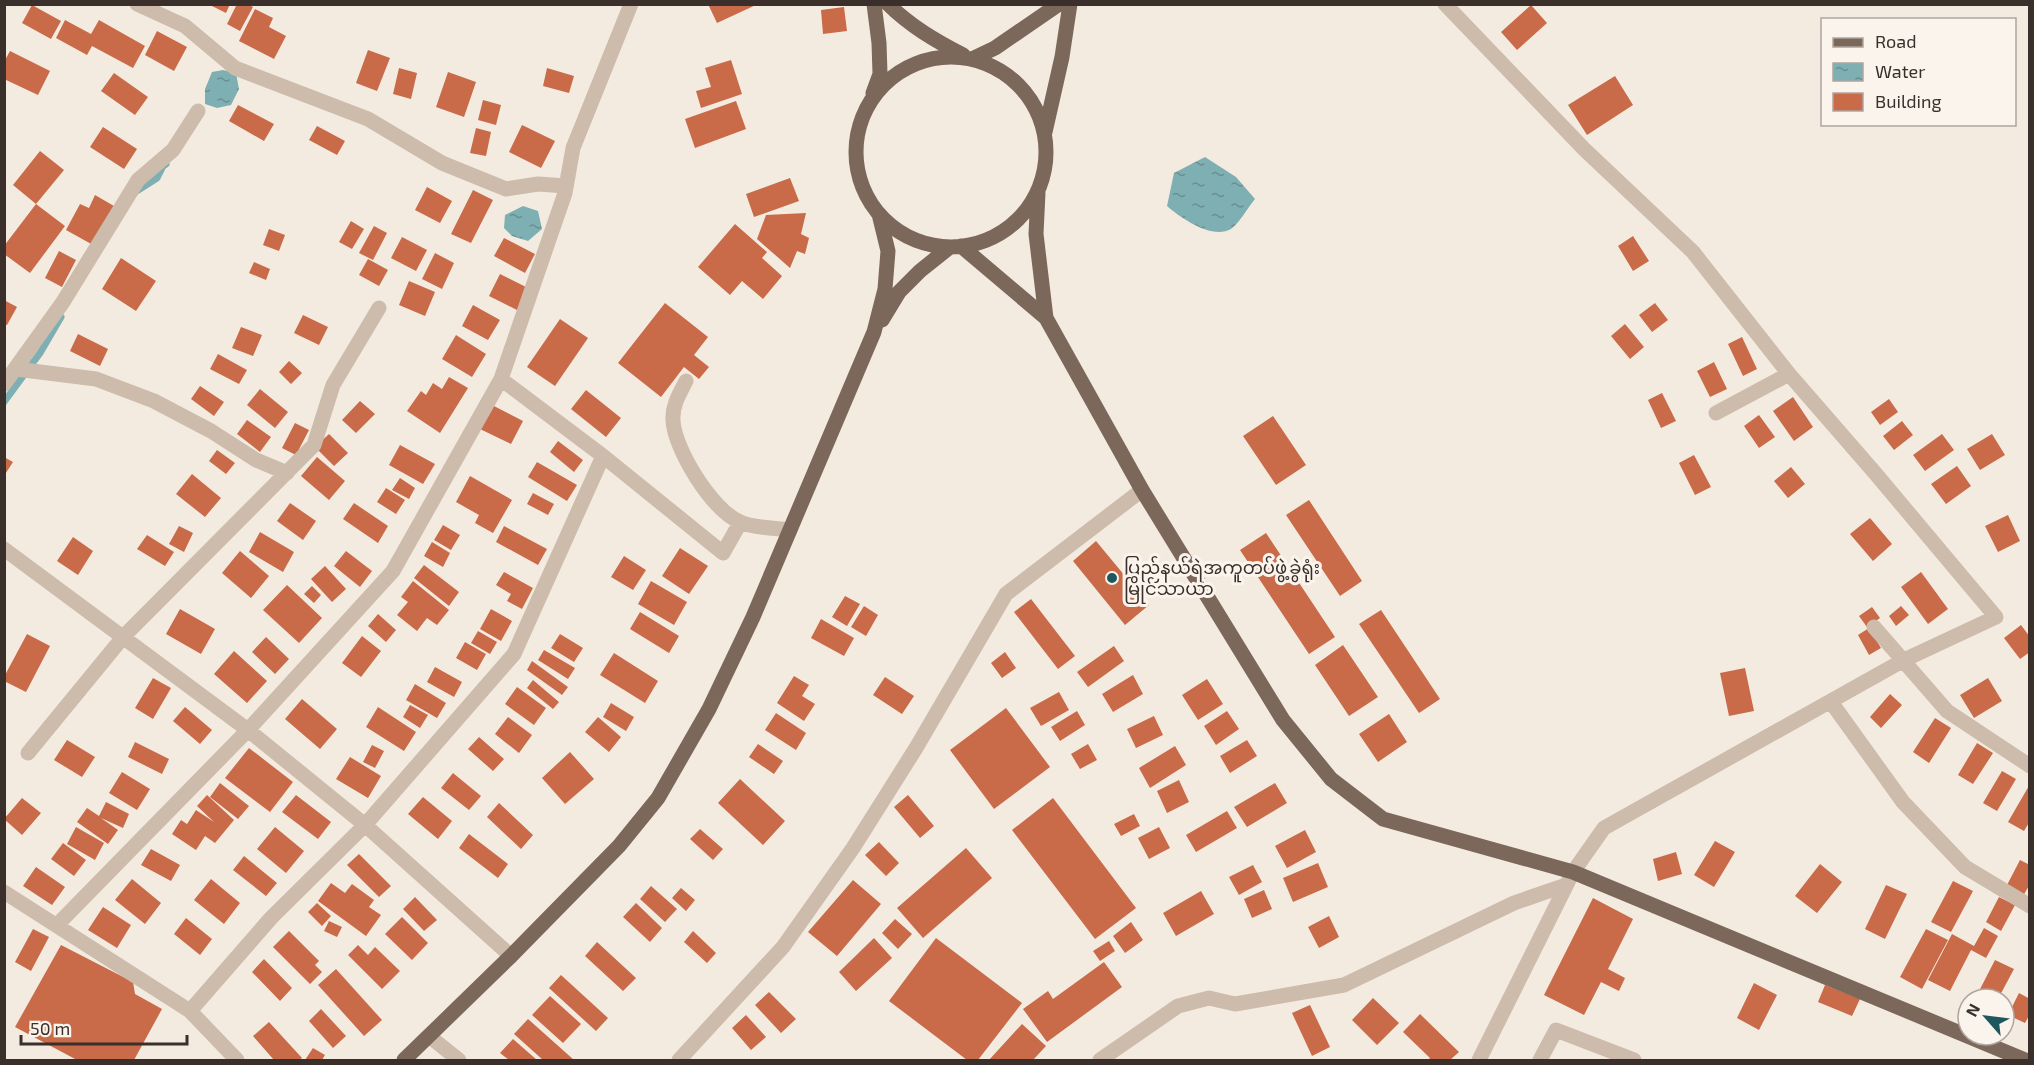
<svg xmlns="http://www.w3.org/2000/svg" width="2034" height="1065" font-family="'Exo 2','Noto Sans Myanmar',sans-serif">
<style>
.water{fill:url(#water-ripples)}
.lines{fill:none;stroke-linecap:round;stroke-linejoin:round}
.stream{stroke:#7eafb2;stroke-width:7}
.building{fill:#c96a49}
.minor{stroke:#cdbbab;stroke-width:15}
.major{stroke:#7c675b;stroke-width:15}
.poi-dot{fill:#1e585d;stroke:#fbf4ed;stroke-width:2}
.labels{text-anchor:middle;stroke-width:6;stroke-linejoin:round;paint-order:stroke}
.poi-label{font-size:18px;fill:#3a2f2a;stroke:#fbf4ed;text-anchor:start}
</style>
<defs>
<pattern id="water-ripples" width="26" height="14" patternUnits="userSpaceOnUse" patternTransform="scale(1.5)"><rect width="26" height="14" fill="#7eafb2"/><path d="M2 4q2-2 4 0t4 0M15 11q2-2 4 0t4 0" fill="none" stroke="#688f91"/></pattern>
</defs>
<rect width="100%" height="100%" fill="#f4ebe0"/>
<path class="water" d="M223,70L236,73L239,89L231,105L217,108L205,104V89L212,72Z
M1205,157L1236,177L1255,199C1249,206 1238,225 1231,229C1212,240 1181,218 1167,206L1174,173Z
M523,206L538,211L542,229L528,241L512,236L504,228L505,215Z"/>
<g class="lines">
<path class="stream" d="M135,192L157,178L163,166L166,164
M4,402L40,353L61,317"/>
</g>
<path class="building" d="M213,4H230L226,13L212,6Z
M237,4H247L253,7L240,31L227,24Z
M708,4H758L717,23Z
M32,5L61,21L51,39L22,23Z
M1531,5L1547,23L1517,50L1501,32Z
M844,7L847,31L823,34L821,10Z
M255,9L273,18L269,27L286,36L274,59L239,41Z
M65,20L91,34L99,20L145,46L133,68L92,46L87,55L56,38Z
M157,31L187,47L174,71L145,55Z
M368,50L390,58L377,91L356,83Z
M10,51L50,71L38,95L4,79V62Z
M731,60L742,94L701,108L696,91L711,87L705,68Z
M399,68L417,73L411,99L393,94Z
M547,68L574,76L569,93L543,86Z
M448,72L476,82L464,117L436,107Z
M114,73L148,97L135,115L101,91Z
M1615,76L1633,105L1587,135L1568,105Z
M483,100L501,105L496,125L478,120Z
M736,101L746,129L695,148L685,119Z
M238,105L274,124L264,141L229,121Z
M522,125L555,141L541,168L509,152Z
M317,126L345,141L337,155L309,140Z
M103,127L137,149L124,169L90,147Z
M476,128L491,132L486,156L470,153Z
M40,151L64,170L36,204L13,185Z
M790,178L799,201L754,217L746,194Z
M427,187L452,201L440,223L415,210Z
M473,190L493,200L471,243L451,234Z
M95,195L114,206L93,245L66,230L80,204L89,208Z
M36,204L65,226L30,273L4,254V246Z
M806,213L801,234L809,238L805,254L797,251L790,268L757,239L766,215Z
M351,221L364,229L352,249L339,242Z
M735,224L767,252L762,258L782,276L763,299L742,281L730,295L698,267Z
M374,226L387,233L373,260L359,253Z
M269,229L285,235L279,251L263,245Z
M1633,236L1649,261L1633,271L1618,246Z
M402,237L427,250L416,271L391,258Z
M504,238L535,254L525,273L494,256Z
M59,251L76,260L62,287L45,278Z
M435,253L454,263L442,289L422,279Z
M121,258L156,281L136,311L102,289Z
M368,259L388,270L379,286L359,275Z
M254,262L270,269L266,280L249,273Z
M500,274L528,288L517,310L489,296Z
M409,281L435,292L425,316L399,305Z
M4,300L17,307L7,325L4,324Z
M665,303L708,337L694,355L709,367L699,379L684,367L661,397L618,363Z
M1655,303L1668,320L1652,332L1639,315Z
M473,305L500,320L488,340L462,326Z
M303,315L328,327L319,345L294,333Z
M560,319L588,338L555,386L527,367Z
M1625,324L1644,347L1630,359L1611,336Z
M241,327L262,335L253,356L232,348Z
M78,334L108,349L100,366L70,351Z
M456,335L486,354L472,377L442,359Z
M1742,337L1757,369L1743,376L1728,344Z
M218,354L247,370L239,384L210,369Z
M289,361L302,373L291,384L279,372Z
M1714,362L1727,389L1710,397L1697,371Z
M449,377L468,388L440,433L407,411L421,391L426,395L433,383L442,389Z
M200,386L224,402L214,416L191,399Z
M260,389L288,412L275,428L247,405Z
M586,390L621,418L606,437L571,409Z
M1662,393L1676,421L1661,428L1648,400Z
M1793,397L1813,427L1794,441L1773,411Z
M1889,399L1898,412L1880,425L1871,412Z
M360,401L375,414L356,433L342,420Z
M492,405L523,421L511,444L480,429Z
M1759,415L1775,437L1759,448L1744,426Z
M1273,416L1306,465L1276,485L1243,436Z
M247,420L271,437L260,452L237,434Z
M1902,421L1913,435L1894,450L1883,436Z
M295,423L309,430L296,455L282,448Z
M329,434L348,453L334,466L315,447Z
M1942,434L1954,450L1925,471L1913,455Z
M1992,434L2005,455L1980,470L1967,449Z
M558,441L583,460L574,472L550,452Z
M400,445L435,464L423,484L389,465Z
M217,450L235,463L226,474L209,461Z
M1694,455L1711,487L1695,495L1679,463Z
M4,457L13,462L4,476Z
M317,457L345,481L329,500L301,476Z
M537,462L577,485L567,501L528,477Z
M1957,466L1971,486L1946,504L1931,484Z
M1791,467L1805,484L1788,498L1774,481Z
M192,474L221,498L205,517L176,494Z
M470,476L512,500L493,533L475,523L479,515L456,502Z
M400,478L415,488L409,499L392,490Z
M386,488L405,500L396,514L377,502Z
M533,493L554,504L548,515L527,504Z
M1309,500L1362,581L1340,596L1286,515Z
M290,503L316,521L303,540L277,521Z
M354,503L388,526L378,543L343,519Z
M2008,515L2020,541L1998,552L1985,526Z
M1870,518L1892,544L1873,561L1850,534Z
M443,525L460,535L451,550L434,540Z
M179,526L193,533L184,552L169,544Z
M504,526L547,549L538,565L496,542Z
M260,532L294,552L283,572L249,552Z
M1266,533L1335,637L1309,654L1240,550Z
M147,535L174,552L165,566L137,549Z
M73,537L93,551L78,575L57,561Z
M1096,541L1149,605L1125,625L1073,561Z
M432,542L450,553L443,567L424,556Z
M680,548L708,566L689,594L662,576Z
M240,551L269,576L251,598L222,573Z
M346,551L372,571L360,587L334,566Z
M624,556L646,570L633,590L611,577Z
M424,565L459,592L449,606L414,578Z
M325,566L346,589L332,602L311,579Z
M504,572L533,588L522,609L507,601L511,594L496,585Z
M1921,572L1948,609L1928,624L1901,587Z
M413,581L449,610L437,625L427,618L417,631L397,615L408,602L401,597Z
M651,581L687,602L674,625L638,604Z
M287,585L322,618L299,643L263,610Z
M312,586L321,595L314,603L304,594Z
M845,596L860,604L847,626L832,617Z
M1031,599L1075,656L1058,669L1014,612Z
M864,606L878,615L866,636L851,627Z
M1901,606L1909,615L1896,626L1889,616Z
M1872,607L1880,618L1867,627L1859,616Z
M180,609L215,629L201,654L166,634Z
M491,609L512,621L501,641L480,629Z
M1381,610L1440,699L1419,713L1359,624Z
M640,612L679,636L669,653L630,629Z
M378,614L396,630L386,642L368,626Z
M821,619L854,638L844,656L811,638Z
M2021,625L2030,637V652L2020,659L2004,638Z
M1869,628L1881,648L1869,655L1858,635Z
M478,631L497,642L490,654L471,643Z
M27,634L50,646L26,692L4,681V677Z
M560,634L583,648L574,662L551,648Z
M362,636L381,651L361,677L342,663Z
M266,637L289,659L275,674L252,652Z
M465,642L486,654L477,670L456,658Z
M1343,645L1378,697L1349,716L1315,665Z
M1114,646L1124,661L1088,687L1077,672Z
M544,650L575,668L568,679L538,660Z
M234,651L267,681L247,703L214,674Z
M1005,652L1016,668L1002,678L991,663Z
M614,653L658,681L645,703L600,675Z
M532,661L568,687L562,695L527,670Z
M435,667L462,682L454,697L427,682Z
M1745,668L1754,711L1729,716L1720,673Z
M1133,675L1143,694L1113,712L1102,694Z
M794,676L809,685L802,696L815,704L804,721L777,703Z
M885,677L914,696L902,714L873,695Z
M153,678L171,688L153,719L135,708Z
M1988,678L2002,701L1974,718L1960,695Z
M1207,679L1223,704L1198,720L1182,695Z
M533,680L559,702L553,709L527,688Z
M415,684L446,703L437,718L406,700Z
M517,687L546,708L534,725L505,704Z
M1059,692L1069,710L1041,726L1030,708Z
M1890,694L1902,705L1881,728L1870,717Z
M302,699L337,729L320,749L285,719Z
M611,703L634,717L626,731L603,717Z
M410,705L428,715L420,728L403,717Z
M185,707L212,730L200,744L173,721Z
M378,707L416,732L404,751L366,727Z
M1006,708L1050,767L994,809L950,750Z
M1077,711L1085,725L1060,741L1051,727Z
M1227,711L1239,729L1216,745L1204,726Z
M776,713L806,733L796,750L765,730Z
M1389,714L1407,742L1378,762L1359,734Z
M1154,716L1163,735L1136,748L1127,729Z
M508,717L532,735L519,753L495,734Z
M598,717L621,737L609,752L585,732Z
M1935,718L1951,728L1929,763L1913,752Z
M479,737L504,759L493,771L468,749Z
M67,740L95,757L82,777L54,760Z
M1247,740L1257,756L1230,773L1220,756Z
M135,742L169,759L162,774L128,757Z
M1977,743L1993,753L1973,784L1958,775Z
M758,744L783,761L774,774L749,757Z
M1088,744L1097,760L1080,769L1071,754Z
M372,745L384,751L375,768L363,762Z
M1175,746L1186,765L1150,788L1139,768Z
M249,748L293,782L270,812L225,778Z
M570,752L594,779L565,804L542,778Z
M350,757L381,776L368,798L336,779Z
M2002,771L2016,779L1997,811L1983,803Z
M122,772L150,789L137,810L109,793Z
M453,773L481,796L469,810L441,788Z
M740,779L785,821L763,845L718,803Z
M1179,780L1189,802L1167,813L1157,791Z
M220,783L249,806L238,819L210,797Z
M1275,783L1287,803L1247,827L1234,807Z
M2030,784V821L2024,831L2008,822Z
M207,795L234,820L215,843L205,836L196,850L172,834L181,820L187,824L196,810L214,822L197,806Z
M296,795L331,822L318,839L282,812Z
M908,795L934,826L920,838L894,807Z
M423,797L452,821L438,839L408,814Z
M22,798L41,813L22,835L4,819Z
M1053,798L1136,908L1095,939L1012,830Z
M106,802L129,814L123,828L101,818L118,830L108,844L77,822L87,808L99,816Z
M499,803L533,835L521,849L487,817Z
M1227,811L1237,828L1196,852L1186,835Z
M1134,814L1140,826L1121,836L1114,824Z
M76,827L104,843L95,860L67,844Z
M275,827L304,851L286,873L257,849Z
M1159,827L1170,848L1149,859L1138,838Z
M700,829L723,849L713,860L690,839Z
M1305,830L1316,852L1287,868L1275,846Z
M469,834L508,864L498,878L459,848Z
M1715,841L1735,852L1714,887L1694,875Z
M879,842L899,863L886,876L865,855Z
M63,843L86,860L74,876L51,859Z
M966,848L992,878L923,938L897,908Z
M151,849L180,865L171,881L141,865Z
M1676,852L1682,874L1658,881L1653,859Z
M359,854L391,886L379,897L347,865Z
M244,856L277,883L266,896L233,870Z
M2020,860L2030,865V884L2023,896L2006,887Z
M1318,863L1328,887L1293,902L1283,878Z
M1820,864L1842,882L1817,913L1795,896Z
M1253,865L1262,882L1239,895L1229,877Z
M36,867L65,887L52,905L23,886Z
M132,879L161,903L145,924L115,900Z
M211,879L240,903L224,924L194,900Z
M853,880L881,904L837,956L808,932Z
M1953,881L1973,891L1951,932L1931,922Z
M331,883L345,893L352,884L374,900L369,907L381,915L366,936L318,901Z
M1886,885L1907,894L1885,939L1865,929Z
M651,886L677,909L665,922L640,899Z
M681,888L695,900L686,911L672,898Z
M1264,890L1272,909L1252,918L1244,899Z
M1201,891L1214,914L1176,936L1163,913Z
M415,897L437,920L424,931L403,909Z
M1999,897L2015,905L2001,931L1986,922Z
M1593,898L1633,919L1608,969L1625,978L1619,991L1601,982L1584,1015L1544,995Z
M317,903L331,916L322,926L308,912Z
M636,903L662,928L650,942L623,917Z
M103,907L131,925L117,948L88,930Z
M1329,916L1339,937L1319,948L1308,927Z
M402,917L428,943L412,960L385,934Z
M186,918L212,939L200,955L174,934Z
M895,919L912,934L898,949L882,933Z
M329,921L342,927L337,937L324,931Z
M1131,922L1143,940L1125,953L1113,936Z
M1984,928L1998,936L1986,958L1971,950L1950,991L1928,980L1952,934L1974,946Z
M33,929L49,937L31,971L15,962Z
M1926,929L1948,940L1922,989L1900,977Z
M289,931L319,961L315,965L322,972L310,984L273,947Z
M693,931L716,953L707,963L684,942Z
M874,938L892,958L856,991L839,972Z
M936,938L1022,1003L978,1060H967L889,1001Z
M1109,941L1115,951L1100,961L1093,951Z
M597,942L636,978L623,991L585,956Z
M61,945L133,982L135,994L162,1009L134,1060H77L15,1027Z
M358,945L368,955L375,947L400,971L382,989L348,955Z
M264,959L292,988L280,1001L252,972Z
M1995,960L2014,969L1998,999H1985L1977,995Z
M1104,962L1122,987L1047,1042L1023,1009L1048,991L1053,999Z
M336,969L382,1020L364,1036L318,985Z
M561,975L608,1018L596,1031L549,988Z
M1754,983L1777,995L1759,1030L1737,1018Z
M1825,985L1860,999L1852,1016L1818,1002Z
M769,992L796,1019L781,1033L755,1005Z
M2019,993L2030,999V1014L2025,1023L2008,1015Z
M550,996L581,1024L563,1043L532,1015Z
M1373,998L1399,1023L1377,1045L1352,1020Z
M1310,1005L1330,1047L1312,1056L1292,1013Z
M321,1009L346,1036L333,1048L309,1021Z
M1420,1014L1459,1052L1450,1060H1428L1430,1058L1403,1032Z
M746,1015L766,1037L751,1050L732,1028Z
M528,1019L574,1060H543L514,1034Z
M269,1022L302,1058L299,1060H274L253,1036Z
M1022,1024L1046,1046L1033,1060H989Z
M513,1039L537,1060H509L500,1053Z
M313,1048L325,1055L322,1060H305Z"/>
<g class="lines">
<path class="minor" d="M137,4L185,26L235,68L368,119L442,163L506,189L538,184L566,186
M1445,4L1584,149L1693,252L1789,374L1875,473L1996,617L1904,660L1604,828L1573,872L1479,1060
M16,369L96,379L154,401L211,431L256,460L287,473
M501,379L603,456L723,553L740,523
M686,381C680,393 672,405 673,420C674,449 712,510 740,522C752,528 776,528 790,530
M4,384L63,302L138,180L173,150L198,111
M1716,413L1789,374
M4,549L248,730L365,825L511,956
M1874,627L1947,711L2030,766
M1831,702L1903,802L1965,867L2030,906
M28,753L124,636L314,445L333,385L379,308
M4,892L190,1011L237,1060
M57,925L248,730L393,571L501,379L565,193L573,148L631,4
M190,1011L271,918L365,825L514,654L603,456
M429,1036L459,1060
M679,1060L783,947L853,848L916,748L1006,594L1142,490
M1100,1060L1178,1006L1209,998L1235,1004L1344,985L1514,903L1566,885
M1540,1060L1556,1030L1634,1060"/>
<path class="major" d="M888,4C910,26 936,41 963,55
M856 152a95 95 0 1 1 190 0a95 95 0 1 1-190 0Z
M974,58L995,48L1059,4
M873,93L880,74L879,43L874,4
M1045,132L1062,57L1070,4
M1038,193L1036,234L1046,318
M961,246L1046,318L1142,490L1283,720L1331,779L1383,819L1573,872L2025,1060
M882,320L899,292L920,271L950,247
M404,1060L511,956L619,846L658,798L709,709L753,617L874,332L885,289L888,251L879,214"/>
</g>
<circle class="poi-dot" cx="1112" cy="578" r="6"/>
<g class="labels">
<g class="poi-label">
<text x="1124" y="574">ပြည်နယ်ရဲအကူတပ်ဖွဲ့ခွဲရုံး<tspan x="1124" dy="21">မြိုင်သာယာ</tspan></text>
</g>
</g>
<rect width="2034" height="1065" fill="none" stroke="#3a2f2a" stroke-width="12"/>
<rect x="1821" y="18" width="195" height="108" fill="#fbf4ed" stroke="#aea59f" stroke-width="1.5"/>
<rect x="1833" y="38" width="30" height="9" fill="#7c675b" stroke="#aea59f" stroke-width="1.5"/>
<text x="1875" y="48" font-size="18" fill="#3a2f2a">Road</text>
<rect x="1833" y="63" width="30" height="18" fill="url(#water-ripples)" stroke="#aea59f" stroke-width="1.5"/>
<text x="1875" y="78" font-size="18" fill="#3a2f2a">Water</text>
<rect x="1833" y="93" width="30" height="18" fill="#c96a49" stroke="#aea59f" stroke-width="1.5"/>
<text x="1875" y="108" font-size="18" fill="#3a2f2a">Building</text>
<g transform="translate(1986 1017) rotate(298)"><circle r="28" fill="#fbf4ed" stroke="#aea59f" stroke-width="1.5"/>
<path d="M0-4.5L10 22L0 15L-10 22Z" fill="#1e585d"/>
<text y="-9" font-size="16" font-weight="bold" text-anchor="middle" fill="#3a2f2a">N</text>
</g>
<path d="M21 1035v9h166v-9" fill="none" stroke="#3a2f2a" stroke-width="3"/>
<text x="30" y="1035" font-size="18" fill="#3a2f2a" stroke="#fbf4ed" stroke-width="4.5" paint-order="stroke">50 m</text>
</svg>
